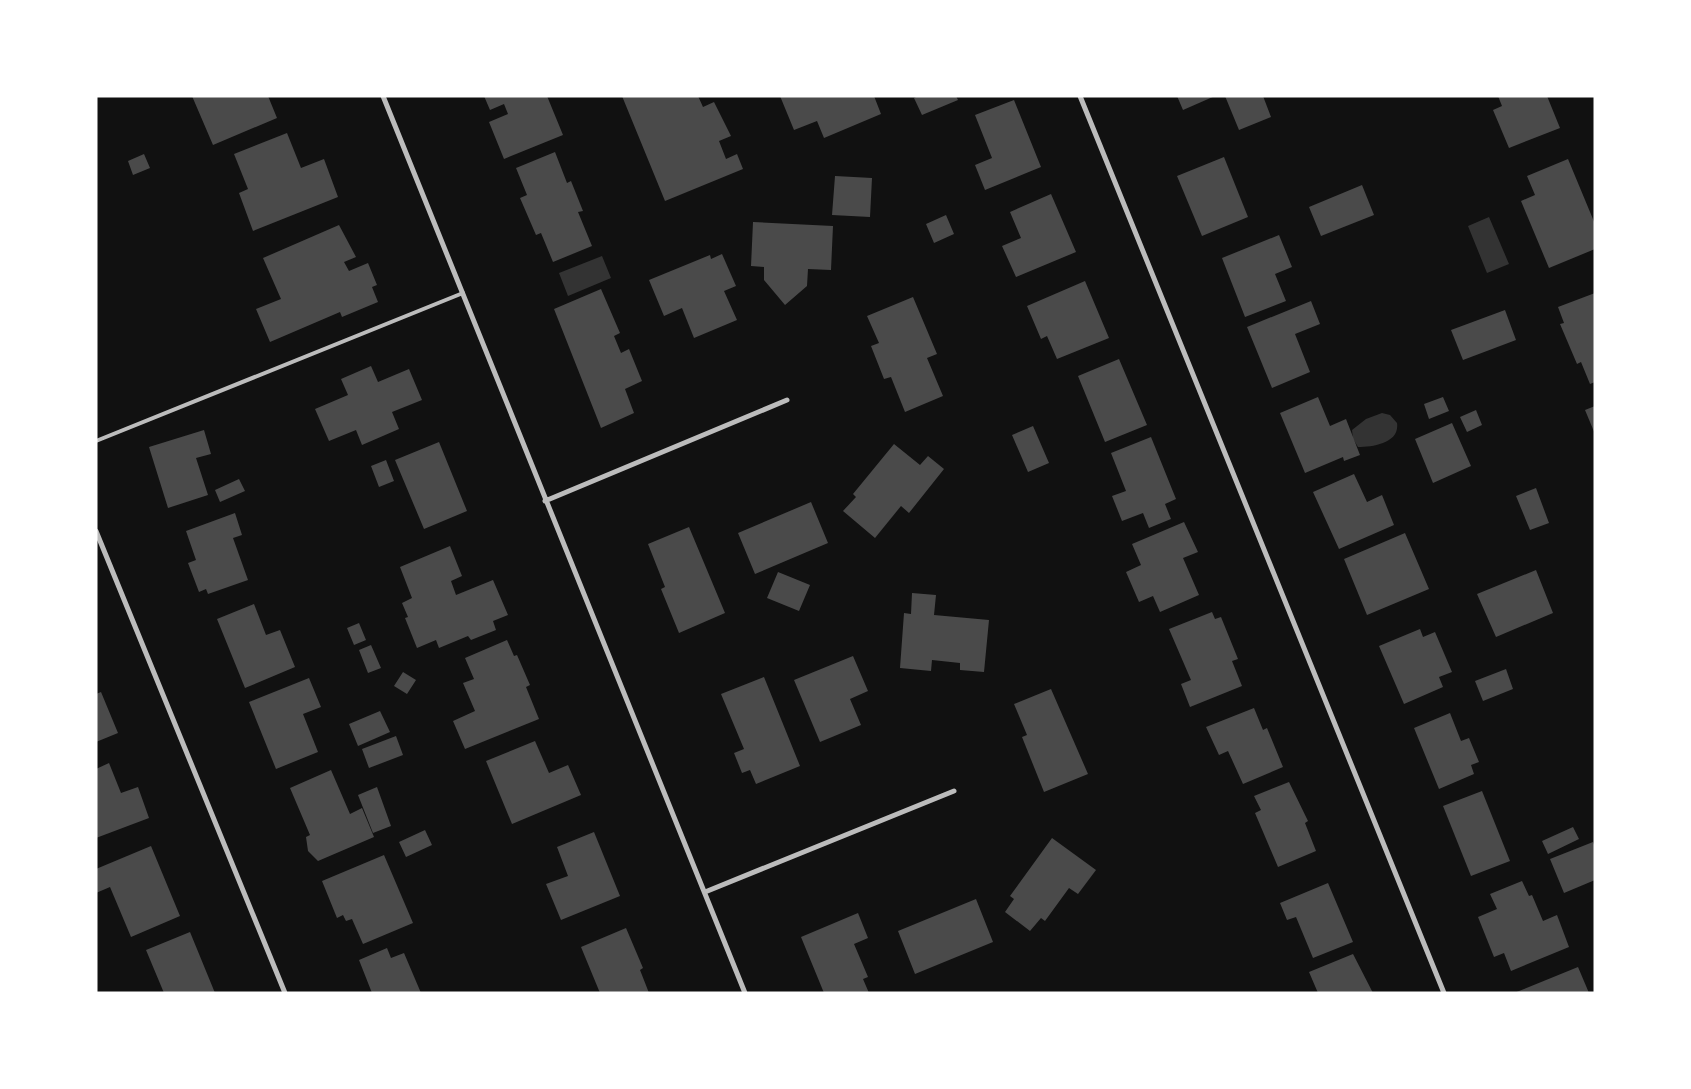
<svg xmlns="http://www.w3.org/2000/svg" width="1691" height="1089" font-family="'Noto Serif',serif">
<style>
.water{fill:#333}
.building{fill:#4a4a4a}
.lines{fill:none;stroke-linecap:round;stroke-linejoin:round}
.service{stroke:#bcbcbc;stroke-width:4}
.minor{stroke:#bcbcbc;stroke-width:5}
</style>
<rect width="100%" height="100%" fill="#111"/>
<path class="water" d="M1489,217L1509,264L1487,273L1468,226Z
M602,256L611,278L568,296L559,273Z
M1382,413L1390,415L1397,423C1400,443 1373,447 1358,447L1353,439L1352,430L1366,419Z"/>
<path class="building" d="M192,96H268L277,118L213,145Z
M484,96H547L563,135L504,159L489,122L508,114L504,104L490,110Z
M622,96H698L703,107L714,102L731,136L719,141L726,159L737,154L743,169L665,201Z
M780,96H874L881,114L824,138L817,121L794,130Z
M918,96H956L958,100L922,115L914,98Z
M1177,96H1215L1183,110Z
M1225,96H1263L1271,117L1239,130Z
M1498,96H1547L1560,128L1509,148L1493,110L1502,106Z
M1014,100L1041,167L985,190L975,165L992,158L975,115Z
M287,133L301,168L324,159L338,197L253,231L239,193L248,189L234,154Z
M555,152L567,183L571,181L583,211L578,212L592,246L553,262L541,233L536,235L520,198L527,195L516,168Z
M144,154L150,168L133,175L128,161Z
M1224,157L1248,217L1202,236L1177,176Z
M1568,159L1595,224V249L1549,268L1521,201L1535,195L1527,176Z
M835,176L872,178L870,217L832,215Z
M1362,185L1374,215L1321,236L1309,207Z
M1051,194L1076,252L1016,277L1002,246L1021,238L1010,212Z
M946,215L954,234L934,243L926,224Z
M753,222L833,226L831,270L808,269L807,286L785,305L764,280V267L751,266Z
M339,225L356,257L344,262L349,271L368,263L377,285L372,287L378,302L342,317L340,312L270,342L256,309L281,299L263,258Z
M1279,235L1292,267L1275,274L1286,301L1245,317L1222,258Z
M722,254L736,286L724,291L737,320L694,338L682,308L664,316L649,280L710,255L711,259Z
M1085,281L1109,338L1057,359L1047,336L1041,339L1027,306Z
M601,289L620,333L614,336L621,353L629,349L642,381L625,389L634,413L601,428L554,309Z
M1595,293V382L1590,384L1581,362L1577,364L1560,324L1564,323L1558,307Z
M913,297L937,354L927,358L943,396L905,412L891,377L884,379L871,346L879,343L867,316Z
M1311,301L1320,324L1295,334L1310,372L1272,388L1247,327Z
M1505,310L1516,340L1463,360L1451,330Z
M1119,359L1147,425L1105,442L1078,376Z
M371,366L378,382L409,369L422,400L392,412L399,429L362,445L356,430L329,441L315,409L348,395L341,379Z
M1318,397L1330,426L1346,419L1360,455L1344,461L1343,457L1305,473L1280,413Z
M1443,397L1449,411L1429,419L1424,404Z
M1595,406V434L1585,410Z
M1476,410L1482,425L1467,432L1460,417Z
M1452,423L1471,466L1433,483L1415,439Z
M1033,426L1049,463L1028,472L1012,435Z
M204,430L211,454L196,458L208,495L168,508L149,447Z
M1151,437L1176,499L1165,504L1171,519L1149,528L1143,513L1122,521L1112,496L1126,491L1111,453Z
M439,442L467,511L424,529L395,460Z
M894,444L920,465L928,456L944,469L909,513L901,506L875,538L843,511L856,497L853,494Z
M386,460L394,481L379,487L371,466Z
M1354,474L1367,502L1382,495L1394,525L1339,549L1313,492Z
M239,479L245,491L220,502L215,490Z
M1536,488L1549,523L1530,530L1516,496Z
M811,502L828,543L755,574L738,533Z
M235,513L242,535L233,538L248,580L208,594L206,589L199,592L188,563L196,560L186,531Z
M1184,522L1198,552L1183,558L1199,595L1160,612L1153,596L1139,602L1126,572L1141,565L1132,544Z
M689,527L725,613L679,633L661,589L665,587L648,544Z
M1405,533L1429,589L1367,615L1344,559Z
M450,546L462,576L451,581L456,595L493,580L508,615L493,621L496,630L471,640L468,636L439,648L436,640L417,648L405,618L408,617L402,603L412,598L400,567Z
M1536,570L1553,613L1496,637L1477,594Z
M778,572L810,585L799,611L767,598Z
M912,593L936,595L934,615L989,620L984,672L960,670V663L932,660L931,671L900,668L904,613L911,614Z
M254,604L266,635L280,630L295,667L245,688L217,619Z
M1212,612L1215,619L1221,617L1238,659L1232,661L1242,686L1190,707L1181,684L1191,680L1169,629Z
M359,623L366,640L354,645L347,628Z
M1420,629L1423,637L1435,632L1452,672L1439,677L1443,687L1404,704L1379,646Z
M507,640L514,656L517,655L530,685L526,687L539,719L465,749L453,721L475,711L463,683L474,679L465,658Z
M371,645L381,668L368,673L359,650Z
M853,656L868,691L850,699L861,725L820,742L794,680Z
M1506,669L1513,689L1483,701L1475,681Z
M403,672L416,680L407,694L394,686Z
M764,677L800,766L756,784L750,770L742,773L734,753L744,749L721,694Z
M309,678L321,707L303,714L318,752L276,769L249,702Z
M1051,689L1088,774L1044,792L1022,737L1027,735L1014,704Z
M101,692L118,733L96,742V694Z
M1254,708L1263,730L1267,728L1283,767L1243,784L1228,751L1219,755L1206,727Z
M380,711L390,732L358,746L349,724Z
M1450,713L1461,741L1469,738L1479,762L1471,765L1474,774L1439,789L1414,728Z
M396,736L403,755L369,768L362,749Z
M535,741L549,773L568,765L581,795L512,824L486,761Z
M109,763L121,793L138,787L149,818L96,838V769Z
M331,770L350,814L362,808L374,837L318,861L308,851L306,837L310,835L290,788Z
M1289,782L1308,821L1305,823L1316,851L1278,867L1255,813L1261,810L1254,796Z
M377,787L391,826L373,833L358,795Z
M1482,791L1510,861L1471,876L1443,806Z
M1573,827L1579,839L1548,854L1542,841Z
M425,830L432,845L406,857L399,842Z
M594,832L620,896L561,920L546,884L568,876L557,847Z
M1052,838L1096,870L1078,894L1069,888L1045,921L1041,918L1030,931L1005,912L1014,899L1010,896Z
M1593,842L1595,847V880L1564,893L1550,859Z
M151,846L180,916L131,937L110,887L96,893V869Z
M384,855L413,923L363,944L352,919L346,921L343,915L337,918L322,881Z
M1522,881L1529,896L1532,895L1543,921L1557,915L1569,947L1511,971L1504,953L1494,957L1478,917L1497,909L1490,894Z
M1328,883L1353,942L1313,958L1296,917L1287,920L1280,903Z
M976,899L993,942L915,974L898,931Z
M858,913L868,938L854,944L868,977L863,979L869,993H824L801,937Z
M626,928L643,968L640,970L649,993H600L581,947Z
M190,932L215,993H164L146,950Z
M387,948L391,958L404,953L421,993H372L359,960Z
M1353,954L1373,993H1318L1309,972Z
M1578,967L1589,993H1514Z"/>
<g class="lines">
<path class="service" d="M96,441L463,293"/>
<path class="minor" d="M383,96L745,993
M1080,96L1444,993
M545,501L787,400
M96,531L285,993
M705,892L954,791"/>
</g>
<rect width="1691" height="1089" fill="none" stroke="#ffffff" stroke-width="195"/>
</svg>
